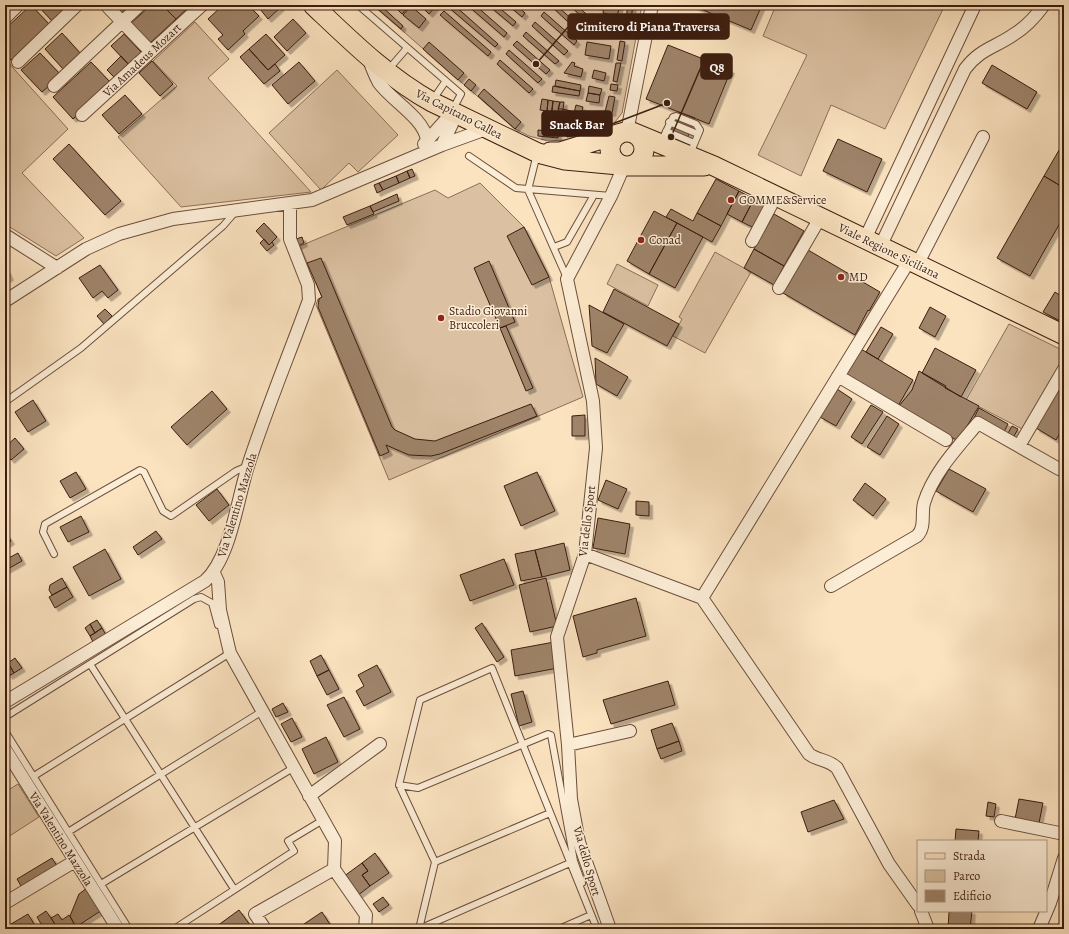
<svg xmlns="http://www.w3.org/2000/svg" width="1069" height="934" font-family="Alegreya,serif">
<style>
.green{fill:#dbc1a2;stroke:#8c6f58}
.building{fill:#9f846b;stroke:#3c1d0f;filter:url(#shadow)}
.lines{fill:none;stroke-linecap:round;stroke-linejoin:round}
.service-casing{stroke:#6c4e3b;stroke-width:8}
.minor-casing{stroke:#6c4e3b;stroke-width:14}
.primary-casing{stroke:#3c1d0f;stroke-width:21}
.service{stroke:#fcedd6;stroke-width:6}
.minor{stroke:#fcedd6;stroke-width:12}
.primary{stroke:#fbe3c0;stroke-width:19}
.poi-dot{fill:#8f2418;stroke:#fcedd6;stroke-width:1.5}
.labels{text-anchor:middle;stroke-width:3;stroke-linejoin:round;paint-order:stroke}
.street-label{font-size:12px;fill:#3c1d0f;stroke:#fcedd6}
.poi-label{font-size:12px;fill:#3c1d0f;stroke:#fcedd6;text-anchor:start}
.leader{fill:none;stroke:#3c1d0f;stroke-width:1.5}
.callout-dot{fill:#3c1d0f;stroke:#fcedd6;stroke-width:1.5}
.callout{fill:#3c1d0f;stroke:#3c1d0f;stroke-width:1.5}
.callout-label{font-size:13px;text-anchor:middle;font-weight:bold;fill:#fff}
</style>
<defs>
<filter id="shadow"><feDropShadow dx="3.5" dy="3.5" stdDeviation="0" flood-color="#0004"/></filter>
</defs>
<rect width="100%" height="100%" fill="#fbe3c0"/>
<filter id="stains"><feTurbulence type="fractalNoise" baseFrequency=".005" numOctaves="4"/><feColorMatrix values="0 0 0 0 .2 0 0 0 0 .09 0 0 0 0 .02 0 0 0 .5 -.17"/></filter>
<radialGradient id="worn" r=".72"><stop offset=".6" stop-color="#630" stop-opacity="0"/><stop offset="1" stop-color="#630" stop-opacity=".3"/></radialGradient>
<path class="green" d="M373,5H642L622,113L615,122L610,127L586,137L565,140L548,141L529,136L515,129Z
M776,5H945L885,129L831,105L801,176L758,155L807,55L763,36Z
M195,22L229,59L208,78L311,192L181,207L118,137L177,86L153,61Z
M5,59L68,129L22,173L84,238L56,256L5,224Z
M337,70L398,135L358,172L349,163L321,190L269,133Z
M480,183L524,227L549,277L583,397L389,480L316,305L318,299L322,297L300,246L435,190L448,198Z
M715,252L751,272L705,353L673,336L682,319L679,317Z
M617,264L658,285L648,306L607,284Z
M1009,324L1064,351V359L1024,430L966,400Z
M18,784L39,817L5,839V792Z"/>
<path class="building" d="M31,5L49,24L11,60L5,54V29Z
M37,5H65L67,8L53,22Z
M115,5H131L122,13Z
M151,5H162L176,19L148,45L129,25Z
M162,5H191L176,19Z
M223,5H248L259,16L243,31L245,34L228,50L218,39L223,35L208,19Z
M264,5H279L281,7L268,19L260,9Z
M373,5H380L403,26L401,29Z
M393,5H408L409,6L402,14Z
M420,5H435L436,6L429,14Z
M448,5H454L498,44L495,47L447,6Z
M467,5H475L507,33L504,37Z
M488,5H496L516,22L513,26Z
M508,5H516L525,13L522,17Z
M550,5H556L585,31L582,35Z
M569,5H576L594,21L591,25Z
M620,5L617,16L603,13L604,7L595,6Z
M628,5H633L631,19L626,18Z
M691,5H762L751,30Z
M411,6L426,19L419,28L403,15Z
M444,11L491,52L488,56L440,15Z
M544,12L577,41L574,45L541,16Z
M293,19L306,33L287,51L274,37Z
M535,22L568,51L564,55L532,26Z
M526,32L559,61L555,64L523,36Z
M62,33L81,54L64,70L45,49Z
M124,34L143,54L130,66L111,46Z
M266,34L285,55L268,70L249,49Z
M517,41L550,70L546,74L513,45Z
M620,41L625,42L622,61L617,60Z
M429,42L464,73L458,80L423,49Z
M587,42L611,46L609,59L585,55Z
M668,45L731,70L709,124L646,99Z
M249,49L268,70L275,64L280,71L264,84L240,57Z
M509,50L542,79L538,83L506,54Z
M40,53L61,75L42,92L21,70Z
M121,56L130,66L116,79L107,70Z
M500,60L533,89L529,93L497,64Z
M152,61L173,84L160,96L139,73Z
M91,62L111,83L73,119L53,97Z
M299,62L315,81L288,104L272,85Z
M572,62L575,63L574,66L583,69L581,77L564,73Z
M616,63H621L617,82L613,81Z
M992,65L1037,92L1027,109L982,83Z
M594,70L606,73L604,81L592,78Z
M469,79L476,85L471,91L464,85Z
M556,80L581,85L580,91L555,86Z
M611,84L618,85L617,91L610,90Z
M553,86L580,91L579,96L552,92Z
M589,86L602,89L600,95L588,93Z
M484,89L521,122L515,129L478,96Z
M588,93L600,95L599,103L586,101Z
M125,95L142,114L119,134L102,115Z
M609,96L615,97L612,113L605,112Z
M542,99L548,100L547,111L540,110Z
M548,100L553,101L552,112H547Z
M553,101L560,102L557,116L551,115Z
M560,102H564L563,109H558Z
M576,105L583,107L581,115L574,113Z
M563,109L571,111L570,119L562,118Z
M679,112L695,118L685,144L668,138Z
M584,128L585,133L567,137L566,131Z
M538,130L558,132V138L538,136Z
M838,139L882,159L867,192L823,171Z
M69,144L121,201L105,215L53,159Z
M1062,145L1064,146V188L1044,176Z
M412,169L415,176L410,178L407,171Z
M407,171L410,178L399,183L396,176Z
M396,176L399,183L383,190L379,183Z
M1044,176L1064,188V216L1030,276L997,258Z
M716,179L739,191L721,226L697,213Z
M379,183L383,190L377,193L374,185Z
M739,191L754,199L742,222L727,214Z
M397,194L399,201L373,212L370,206Z
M754,199L766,206L754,228L742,222Z
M370,206L374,214L347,225L343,217Z
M671,209L693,221L697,213L721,226L712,242L666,217Z
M654,211L677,223L649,274L627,261Z
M774,214L804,231L784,266L754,249Z
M264,223L277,237L269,245L256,231Z
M677,223L703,237L675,288L649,274Z
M524,227L549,277L532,285L507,236Z
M302,237L304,243L298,246L296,239Z
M264,239L269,245L272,242L274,245L267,251L260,243Z
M754,249L784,266L774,285L744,268Z
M808,250L880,292L869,311L868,310L855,335L783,293Z
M321,258L392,427L395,430L415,439L435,441L531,404L537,416L440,454L431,456L409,455L386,445L389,452L380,456L318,307L319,299L322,297L307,263Z
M489,261L515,322L500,328L474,268Z
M100,265L118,290L108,298L102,291L93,298L79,278Z
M5,266L10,277L5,280Z
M614,289L679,324L667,346L603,312Z
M1055,292L1064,298V323L1043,312Z
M589,305L624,324L607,353L592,346Z
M930,307L946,316L935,337L919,328Z
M105,309L112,316L104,324L97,316Z
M506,326L533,388L526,391L500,328Z
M881,327L893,334L878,359L866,352Z
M935,348L976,370L961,397L922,373Z
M861,349L913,380L898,406L846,375Z
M595,358L628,377L617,396L596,384Z
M919,371L946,386L945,388L979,406L958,441L899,406L912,390Z
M1064,380V426L1056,440L1036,428Z
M837,389L852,399L836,426L820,417Z
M212,391L227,409L187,445L171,427Z
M33,400L46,421L28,432L15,412Z
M871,405L883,412L862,444L851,437Z
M979,408L1008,424L1003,434L974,418Z
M585,415V436H572V416Z
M887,416L899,424L880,455L867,447Z
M1012,426L1018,429L1013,438L1007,435Z
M15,438L24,449L11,460L5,453V447Z
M949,469L986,489L973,512L936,491Z
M76,472L86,489L70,498L60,481Z
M537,472L555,511L521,526L504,486Z
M606,480L627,489L618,509L598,500Z
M865,483L886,499L873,516L853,500Z
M217,489L229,505L209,521L196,505Z
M636,501L649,502V516L636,515Z
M81,516L89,532L68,542L60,527Z
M598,518L630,524L625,554L593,548Z
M156,531L162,539L138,555L133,547Z
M5,532L11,541L5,545Z
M564,543L570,570L542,577L535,550Z
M105,549L121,579L89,596L73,567Z
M535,550L542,577L521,581L515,554Z
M18,553L22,561L6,570L5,560Z
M504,559L514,585L470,601L460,575Z
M62,578L67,587L52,595L49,590L50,585Z
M546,578L557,626L530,632L519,585Z
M67,587L73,597L55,608L49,597Z
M636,598L646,636L597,650V653L583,657L573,616Z
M97,620L102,628L95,633L90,624Z
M482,623L504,657L497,662L475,628Z
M90,624L95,633L90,636L85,628Z
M102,628L106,635L93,642L90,636Z
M554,642L558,668L515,676L511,650Z
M321,655L329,670L317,676L310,661Z
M15,658L22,668L14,673L8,663Z
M8,663L14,673L9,676L5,670V664Z
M377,665L391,692L364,706L356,691L364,686L358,675Z
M329,670L339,689L327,695L317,676Z
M668,681L675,705L611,724L603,700Z
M523,691L532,722L519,726L511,694Z
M344,697L360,729L344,737L327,705Z
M283,703L288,712L276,717L272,709Z
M292,718L302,737L291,742L281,724Z
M672,723L679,741L657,749L651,730Z
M326,737L338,762L314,774L302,749Z
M679,741L682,751L661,759L657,749Z
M1019,799L1043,803L1039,823L1015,819Z
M834,800L844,819L808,832L801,812Z
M988,802L996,804L994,817L986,816Z
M956,829L979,831L978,841H955Z
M375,853L389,873L370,886L362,875L368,871L362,863Z
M52,858L57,866L21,886L17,879Z
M362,863L368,871L362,875L370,886L357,896L343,877Z
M87,888L102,910L76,927L70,916L79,894Z
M383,897L389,905L379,912L373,904Z
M239,910L253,929H219L217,926Z
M46,911L51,918L58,929H44L37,917Z
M957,911H972L970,929H948L949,912Z
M322,912L331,926L329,927L330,929H318L316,925L310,929L298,928Z
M28,914L37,929H8L6,927Z
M58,914L62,920L69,915L76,927L73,929H58L51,918Z"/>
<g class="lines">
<defs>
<path id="service" d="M358,5L461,94L453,109
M388,70L407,48
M432,101L445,82
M669,122L698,134
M666,131L694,143
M661,142L673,117L676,116L696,124L700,130L690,154
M537,154L528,190L567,278
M469,156L516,188L611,196
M554,247L567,242L594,195
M5,402L81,348L223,226L236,211
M54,554L43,532L45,524L140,470L144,472L163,511L171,516L236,471L248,466
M90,664L234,889
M5,717L194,599L201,597L212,603L218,625
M5,731L129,929
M34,776L230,653
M399,785L418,788L548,734L551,735L574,861L582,883
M68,832L261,712
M435,862L550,813
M101,884L293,768
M174,929L294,851L288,841L323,820
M419,929L435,862L399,785L420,700L492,668L597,929
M419,929L570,863
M559,929L591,915"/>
<path id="minor" d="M106,5L151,52
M5,18L18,5
M369,60C372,68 375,76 379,83C392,101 424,118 427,140
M18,62L77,5
M54,86L140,5
M82,115L202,5
M627,132L652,5
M424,144L452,113
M442,145L452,124V113
M5,235L57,268
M865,239L975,5
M752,241L776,196
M880,247L965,69C980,49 994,48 1013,35C1025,28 1036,16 1044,5
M917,265L983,137
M779,288L820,218
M5,301L86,249L119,234L173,219L312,200L442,145L486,129
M838,376L946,440
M1019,446L1064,369
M585,554L702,598L809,754C818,761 828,759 837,768L889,864L918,905
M214,573L218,582L220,610L230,653L335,841L334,869L366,915L365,929
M831,586L917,536C926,527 921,514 924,503C933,473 958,447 978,423L1059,469
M702,598L909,261
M5,702L205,581C231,557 237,500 248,466C266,410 289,355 309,300L308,285L290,239V203
M568,745L630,731
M5,749L118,929
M309,796L380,744
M1001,821L1064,834
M5,903L75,861
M921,911L928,929
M265,929L255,914L334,869
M610,929L579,842L571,799L568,745L557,637L585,554L596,448L593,401L567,279L611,196L624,166
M1039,929L1050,903L1064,858"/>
<path id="primary" d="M313,5C350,40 387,77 432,102L538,153L565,160L619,165
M610 149a17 17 0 1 1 34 0a17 17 0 1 1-34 0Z
M632,132L714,166L1064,335
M550,152H560L621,133
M626,166H704"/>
</defs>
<use href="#service" class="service-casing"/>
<use href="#minor" class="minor-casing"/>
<use href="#primary" class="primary-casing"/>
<use href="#service" class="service"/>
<use href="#minor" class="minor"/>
<use href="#primary" class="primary"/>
</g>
<g class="poi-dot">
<circle cx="731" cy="200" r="4"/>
<circle cx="641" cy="240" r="4"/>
<circle cx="841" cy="277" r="4"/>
<circle cx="441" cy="318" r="4"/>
</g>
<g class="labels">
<g class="street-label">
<text transform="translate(142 60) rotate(-43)" y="4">Via Amadeus Mozart</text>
<text transform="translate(459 114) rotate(27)" y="4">Via Capitano Callea</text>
<text transform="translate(889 251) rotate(26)" y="4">Viale Regione Siciliana</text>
<text transform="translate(237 505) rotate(-73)" y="4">Via Valentino Mazzola</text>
<text transform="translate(587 521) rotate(-83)" y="4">Via dello Sport</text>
<text transform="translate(61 839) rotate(58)" y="4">Via Valentino Mazzola</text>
<text transform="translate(587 861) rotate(74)" y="4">Via dello Sport</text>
</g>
<g class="poi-label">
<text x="739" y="204">GOMME&amp;Service</text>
<text x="649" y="244">Conad</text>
<text x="849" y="281">MD</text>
<text x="449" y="315">Stadio Giovanni<tspan x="449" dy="14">Bruccoleri</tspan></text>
</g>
</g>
<path class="leader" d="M536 64L568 27M671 137L701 67M667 103L612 124"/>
<g class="callout-dot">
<circle cx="536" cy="64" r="4"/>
<circle cx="671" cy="137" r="4"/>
<circle cx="667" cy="103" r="4"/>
</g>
<g class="callout">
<rect x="568" y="14" width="161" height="25" rx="4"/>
<rect x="701" y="54" width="31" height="25" rx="4"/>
<rect x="542" y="111" width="70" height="25" rx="4"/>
</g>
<g class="callout-label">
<text x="648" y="31">Cimitero di Piana Traversa</text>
<text x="717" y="72">Q8</text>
<text x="577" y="129">Snack Bar</text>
</g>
<rect width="1069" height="934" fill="none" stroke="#fbe3c0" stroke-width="20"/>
<rect x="6" y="6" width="1057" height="922" fill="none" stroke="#3c1d0f" stroke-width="2"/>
<rect x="10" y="10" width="1049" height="914" fill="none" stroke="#3c1d0f"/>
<rect x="917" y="840" width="130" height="72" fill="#fcedd6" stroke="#af9a86"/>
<rect x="925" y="853" width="20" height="6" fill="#fbe3c0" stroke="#af9a86"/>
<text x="953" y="860" font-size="12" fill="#3c1d0f">Strada</text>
<rect x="925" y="870" width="20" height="12" fill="#dbc1a2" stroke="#af9a86"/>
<text x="953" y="880" font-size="12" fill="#3c1d0f">Parco</text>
<rect x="925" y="890" width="20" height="12" fill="#9f846b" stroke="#af9a86"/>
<text x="953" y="900" font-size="12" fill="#3c1d0f">Edificio</text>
<rect width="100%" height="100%" filter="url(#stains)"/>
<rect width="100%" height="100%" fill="url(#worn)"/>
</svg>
